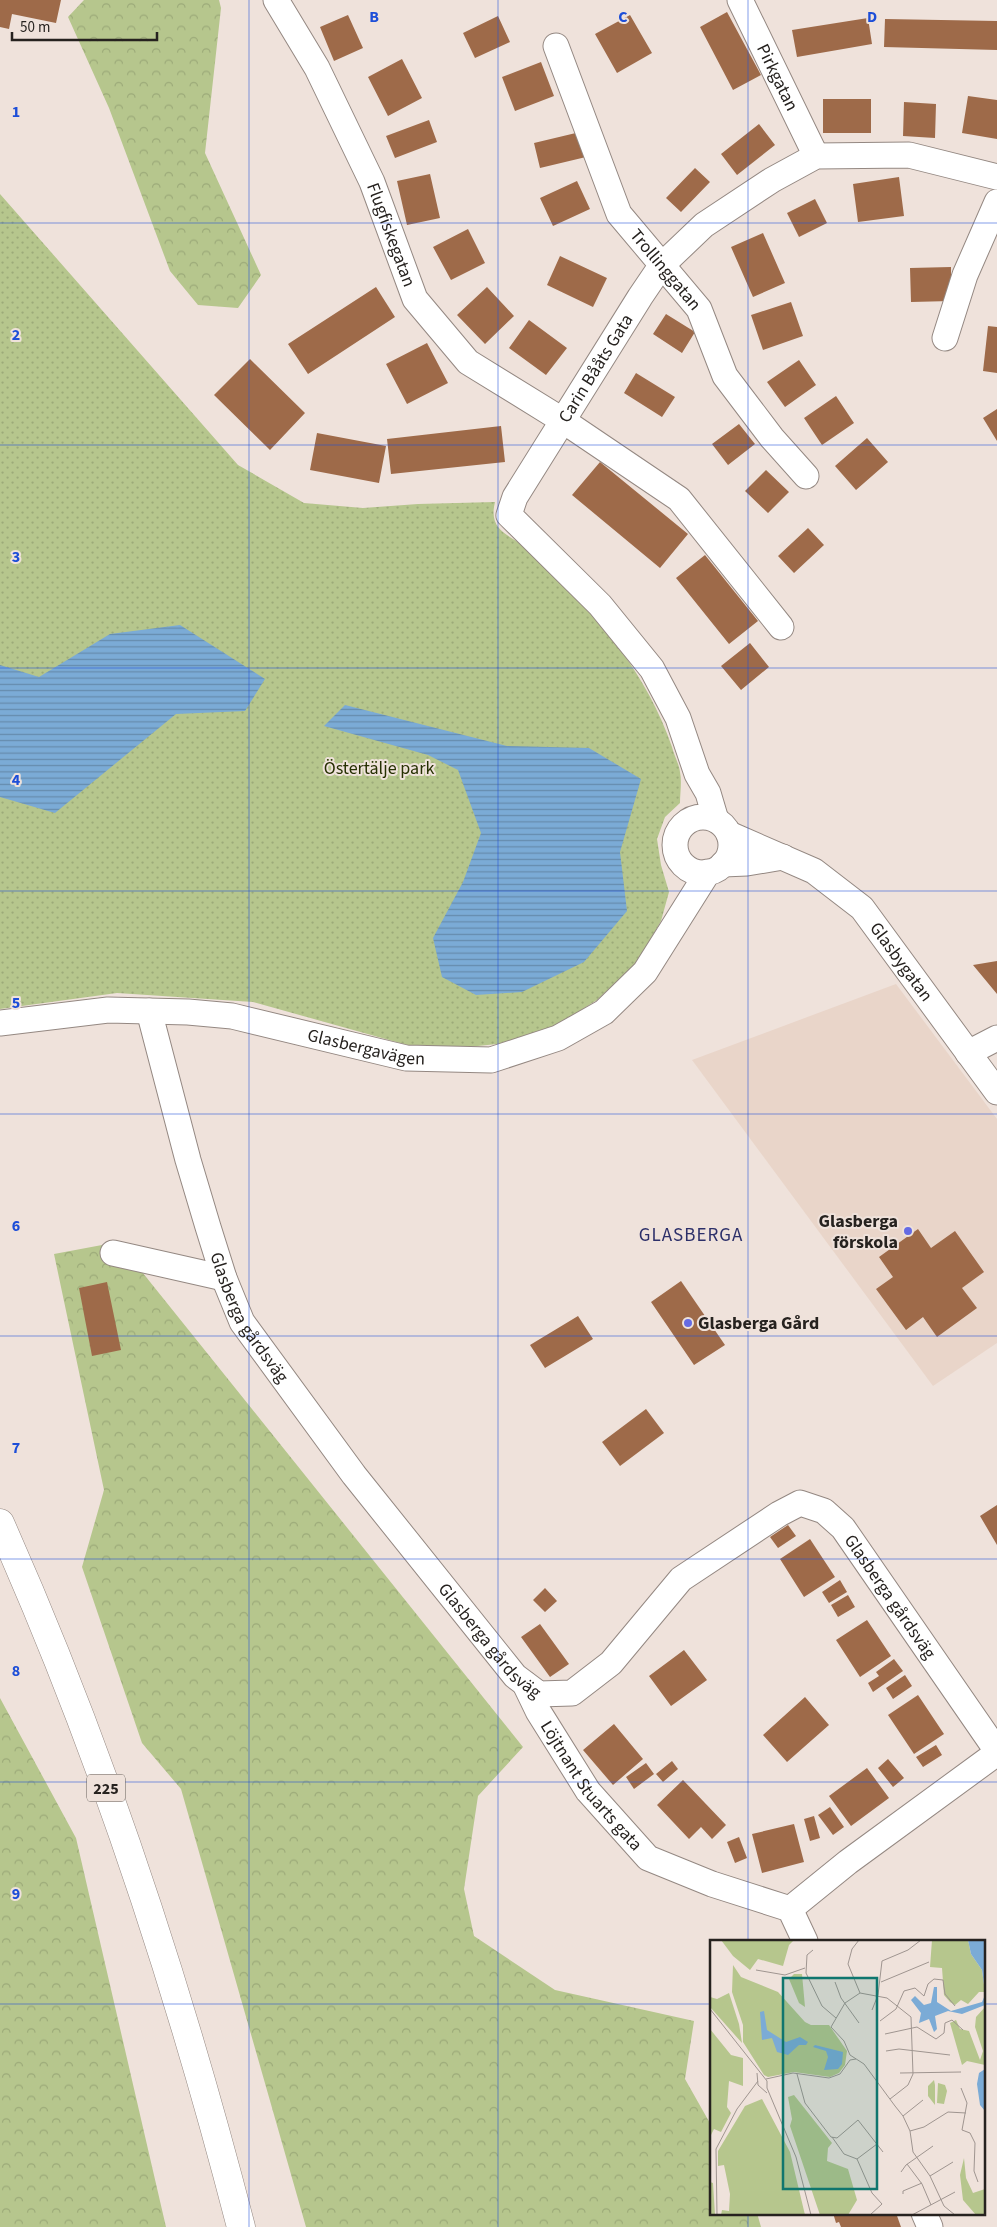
<svg xmlns="http://www.w3.org/2000/svg" width="997" height="2227" font-family="'Source Sans 3',sans-serif">
<style>
.built{fill:#e9d5c9}
.forest{fill:url(#forest-crowns)}
.park{fill:url(#park-dots)}
.water{fill:url(#water-rules)}
.building{fill:#9e6a49}
.lines{fill:none;stroke-linecap:round;stroke-linejoin:round}
.minor-casing{stroke:#948882;stroke-width:27}
.major-casing{stroke:#948882;stroke-width:29}
.minor{stroke:#fff;stroke-width:25}
.major{stroke:#fff;stroke-width:28}
.grid{fill:none;stroke:#1d4ed8;stroke-width:1;stroke-opacity:0.55}
.poi-dot{fill:#656be4;stroke:#efe2db;stroke-width:2}
.labels{text-anchor:middle;stroke-width:4;stroke-linejoin:round;paint-order:stroke}
.shield{fill:#efe2db;stroke:#625c57;stroke-width:1}
.shield-label{font-size:16px;font-weight:bold;fill:#26221f}
.street-label{font-size:18px;fill:#26221f;stroke:#efe2db}
.park-label{font-size:18px;fill:#263002;stroke:#efe2db}
.poi-label{font-size:18px;font-weight:bold;fill:#26221f;stroke:#efe2db;text-anchor:end}
.neighbourhood-label{font-size:19px;letter-spacing:1px;fill:#2c2f69;stroke:#efe2db}
.inset-road{fill:none;stroke:#9f9590;stroke-width:1}
.view{fill:#0f766e;fill-opacity:0.15;stroke:#0f766e;stroke-width:2.5}
.inset-edge{fill:none;stroke:#26221f;stroke-width:2.5}
.grid-label{font-size:16px;text-anchor:middle;font-weight:bold;fill:#1d4ed8;stroke:#efe2db;stroke-width:4;stroke-linejoin:round;paint-order:stroke}
</style>
<defs>
<pattern id="forest-crowns" width="20" height="18" patternUnits="userSpaceOnUse" patternTransform="scale(1.25)"><rect width="20" height="18" fill="#b6c68d"/><path d="M2 6a3 3 0 1 1 6 0M12 15a3 3 0 1 1 6 0" fill="none" stroke="#9caa79"/></pattern>
<pattern id="park-dots" width="8" height="8" patternUnits="userSpaceOnUse" patternTransform="scale(1.25)"><rect width="8" height="8" fill="#b6c68d"/><path d="M2 2h.1M6 6h.1" fill="none" stroke="#9caa79" stroke-width="1.8" stroke-linecap="round"/></pattern>
<pattern id="water-rules" width="6" height="5" patternUnits="userSpaceOnUse" patternTransform="scale(1.25)"><rect width="6" height="5" fill="#7babd6"/><path d="M0 2.5h6" fill="none" stroke="#658bad"/></pattern>
</defs>
<rect width="100%" height="100%" fill="#efe2db"/>
<path class="built" d="M896,984L997,1119V1343L933,1386L692,1060Z"/>
<path class="forest" d="M84,0H219L221,8L205,153L261,275L238,308L198,305L170,271L109,108L68,17Z
M118,1242L523,1747L478,1796L464,1889L474,1936L555,1990L694,2021L685,2079L711,2125V2213H757L761,2227H306L181,1789L142,1743L82,1567L104,1490L54,1254Z
M0,1698L76,1838L166,2227H0Z"/>
<path class="park" d="M0,194L238,465L304,503L363,508L418,504L495,502C488,530 508,534 525,547C531,552 537,558 542,563C597,613 648,676 672,747C674,755 679,764 680,772C682,782 680,793 680,803L665,817L657,839L661,865L669,892L661,921L637,963L597,1000L551,1029L497,1044L449,1049L407,1045L253,1002L117,993L0,1009Z"/>
<path class="water" d="M180,625L265,679L245,711L176,714L55,813L0,797V665L39,677L110,634Z
M345,705L507,746L589,748L641,779L620,852L627,911L584,962L522,992L476,995L442,977L433,938L463,882L481,833L458,770L428,755L324,726Z"/>
<path class="building" d="M0,0H61L56,23L12,14L9,29L0,27Z
M727,12L761,75L733,90L700,27Z
M348,15L363,48L334,61L320,27Z
M630,15L652,53L617,73L595,34Z
M498,16L510,42L475,58L463,33Z
M868,18L872,44L797,57L792,30Z
M885,19L997,21V50L884,47Z
M402,59L422,98L388,116L368,77Z
M541,62L554,96L515,111L502,77Z
M968,96L997,100V139L962,133Z
M823,99H871V133H823Z
M904,102L936,104L935,138L903,136Z
M429,120L437,142L395,158L386,136Z
M759,124L775,145L737,175L721,154Z
M580,132L586,157L540,168L534,143Z
M695,168L710,182L681,212L666,198Z
M430,174L440,218L407,225L397,181Z
M899,177L904,216L858,222L853,184Z
M577,181L590,209L553,226L540,198Z
M815,199L827,223L799,237L787,213Z
M468,229L485,263L451,280L433,247Z
M763,233L785,283L753,297L731,247Z
M560,256L607,278L593,307L547,285Z
M951,267V301L911,302L910,268Z
M376,287L395,317L308,374L288,344Z
M487,287L514,316L485,344L457,315Z
M791,302L803,336L763,350L751,315Z
M666,314L695,332L682,353L653,334Z
M529,320L567,348L546,375L509,348Z
M988,326L997,327V373L983,371Z
M427,343L448,383L407,404L386,364Z
M250,359L305,413L270,450L214,395Z
M799,360L816,385L785,407L767,382Z
M636,373L675,397L662,417L624,393Z
M836,396L854,423L822,445L804,418Z
M997,409V441L983,418Z
M739,424L755,444L728,465L712,444Z
M501,426L505,462L391,474L387,439Z
M317,433L386,446L379,483L310,470Z
M867,438L888,462L856,490L835,466Z
M600,462L688,534L660,568L572,495Z
M766,470L789,492L768,513L745,491Z
M808,528L824,545L794,573L778,556Z
M705,555L758,621L729,644L676,578Z
M750,643L769,667L741,690L721,666Z
M997,961V994L973,965Z
M918,1229L931,1248L955,1231L984,1272L962,1288L977,1308L937,1337L923,1317L906,1330L876,1289L893,1277L879,1257Z
M681,1281L725,1345L694,1365L651,1302Z
M107,1282L121,1350L92,1356L79,1288Z
M578,1316L593,1339L545,1368L530,1345Z
M646,1409L664,1433L620,1466L602,1442Z
M997,1505V1545L980,1516Z
M788,1525L796,1536L778,1548L770,1537Z
M810,1539L835,1577L804,1597L780,1559Z
M840,1580L847,1592L829,1603L822,1592Z
M545,1588L557,1601L545,1612L533,1600Z
M848,1595L855,1607L838,1617L831,1605Z
M867,1620L891,1656L860,1677L836,1640Z
M540,1624L569,1664L550,1677L521,1637Z
M684,1650L707,1680L671,1706L649,1676Z
M894,1659L903,1671L873,1692L868,1683L879,1676L876,1672Z
M905,1675L912,1686L893,1699L886,1688Z
M918,1695L944,1734L914,1754L888,1715Z
M805,1697L829,1725L787,1762L763,1735Z
M614,1724L643,1759L613,1785L583,1750Z
M936,1745L942,1755L923,1767L916,1757Z
M888,1759L904,1778L893,1787L878,1768Z
M672,1761L678,1769L663,1782L656,1774Z
M646,1763L654,1774L634,1789L626,1777Z
M867,1768L889,1798L851,1826L829,1796Z
M683,1780L726,1825L712,1839L701,1827L689,1839L657,1805Z
M830,1807L844,1827L833,1835L818,1815Z
M814,1816L820,1838L810,1841L804,1819Z
M794,1824L804,1862L762,1873L752,1834Z
M739,1837L747,1858L735,1863L727,1842Z
M833,2213H896L901,2227H841L839,2222L836,2223Z"/>
<g class="lines">
<defs>
<g id="minor">
<path id="s1" d="M276,0L317,68L372,182L415,299L468,362L562,420L679,499L781,627"/>
<path id="s2" d="M740,0L816,156"/>
<path id="s3" d="M556,46L619,214L699,309L725,376L772,438L806,476"/>
<path d="M945,338L965,275L997,202"/>
<circle cx="703" cy="845" r="28"/>
<path id="s4" d="M716,820L708,793L697,774L678,718L652,669L600,605L509,515L515,497L640,297L661,266L704,225L772,180L816,156L909,155L997,177"/>
<path id="s5" d="M729,834L814,871L862,908L997,1092"/>
<path d="M723,864L747,863L783,857"/>
<path id="s6" d="M149,1011L188,1160L208,1227L224,1278L242,1322L354,1475L515,1676L539,1694L572,1693L611,1663L681,1579L779,1514L800,1503L824,1511L843,1528L997,1751"/>
<path id="s7" d="M0,1023L108,1010L188,1012L232,1016L406,1058L491,1060L558,1038L604,1012L645,972L708,872"/>
<path d="M968,1053L997,1038"/>
<path d="M113,1253L224,1278"/>
<path id="s8" d="M525,1684L538,1711L588,1791L648,1858L712,1884L790,1909L805,1941"/>
<path d="M790,1909L848,1862L997,1753"/>
<path d="M924,2213L930,2227"/>
</g>
<path id="major" d="M0,1523C101,1749 179,1987 241,2227"/>
</defs>
<use href="#minor" class="minor-casing"/>
<use href="#major" class="major-casing"/>
<use href="#minor" class="minor"/>
<use href="#major" class="major"/>
</g>
<path class="grid" d="M249,0V2227M498,0V2227M748,0V1941M0,223H997M0,445H997M0,668H997M0,891H997M0,1114H997M0,1336H997M0,1559H997M0,1782H997M0,2004H711M983,2004H997M748,2213V2227"/>
<g class="poi-dot">
<circle cx="908" cy="1231" r="5"/>
<circle cx="688" cy="1323" r="5"/>
</g>
<g class="labels">
<rect class="shield" x="87" y="1774.5" width="38" height="27" rx="4"/>
<g class="shield-label">
<text x="106" y="1794">225</text>
</g>
<g class="street-label">
<text dy="6" stroke="none"><textPath href="#s2" startOffset="86">Pirkgatan</textPath></text>
<text dy="6" stroke="none"><textPath href="#s1" startOffset="262">Flugfiskegatan</textPath></text>
<text dy="6" stroke="none"><textPath href="#s3" startOffset="252">Trollinggatan</textPath></text>
<text dy="6" stroke="none"><textPath href="#s4" startOffset="546">Carin Bååts Gata</textPath></text>
<text dy="6" stroke="none"><textPath href="#s5" startOffset="220">Glasbygatan</textPath></text>
<text dy="6" stroke="none"><textPath href="#s7" startOffset="371">Glasbergavägen</textPath></text>
<text dy="6" stroke="none"><textPath href="#s6" startOffset="324">Glasberga gårdsväg</textPath></text>
<text dy="6" stroke="none"><textPath href="#s6" startOffset="1269">Glasberga gårdsväg</textPath></text>
<text dy="6" stroke="none"><textPath href="#s6" startOffset="729">Glasberga gårdsväg</textPath></text>
<text dy="6" stroke="none"><textPath href="#s8" startOffset="122">Löjtnant Stuarts gata</textPath></text>
</g>
<g class="park-label">
<text x="379" y="774">Östertälje park</text>
</g>
<g class="poi-label">
<text x="898" y="1227">Glasberga<tspan x="898" dy="21">förskola</tspan></text>
<text x="698" y="1329" text-anchor="start">Glasberga Gård</text>
</g>
<g class="neighbourhood-label">
<text x="691" y="1241">GLASBERGA</text>
</g>
</g>
<g transform="translate(710 1940)">
<rect width="275" height="275" fill="#efe2db"/>
<path d="M11,0H84L79,5L73,26L48,19L40,30L23,16ZM222,0H258L261,14L272,30L275,52H269L258,64L251,60L245,65L240,62L234,55L232,28L220,27ZM84,34H92L95,67L89,63L79,39ZM19,53L29,84L32,103L0,67V57L7,59ZM275,67V125L257,121L252,125L240,83L246,80L250,89L259,91L270,120L273,111L265,87L266,77ZM0,89L21,115L33,118V146L19,141L17,167L21,173L11,192L4,189L0,197ZM228,143L235,145L237,151L234,164L227,163ZM84,155L122,203L118,208L117,221L138,229L147,260L138,275H110L80,186L82,179L78,157ZM52,159L80,212L95,275H11L12,270L19,271L20,254L14,225L8,226V211L35,166ZM254,218L256,238L263,253L275,249V275H266L253,260L250,235ZM0,242L3,243L5,275H0Z" fill="#b6c68d"/>
<path d="M23,25L31,37L68,52L95,82L101,85H119L137,111L135,125L129,133L120,137L84,132L58,137L54,135L33,102V85L22,52ZM224,140L225,145V165L218,156V146Z" fill="#b6c68d"/>
<path d="M258,0H275V51L272,30L261,14ZM224,47H227V62L241,71L272,62L275,55V65L252,74L238,71L225,76L227,89L224,92L219,79L209,83L211,73L201,60L205,56L214,65L221,63ZM54,71L57,90L76,102L90,97L98,102L96,105H89L78,115L67,112L62,98L52,100L50,72ZM105,105L133,112L132,124L128,129L114,130L118,117L116,111L103,107ZM275,129V171L270,165L267,144L269,133Z" fill="#7babd6"/>
<path class="inset-road" d="M149,0L142,9L138,24L150,53M103,10L97,15L96,33L112,66L126,78M46,30L75,35L95,28M125,42L131,58L149,83M171,42L219,22M0,69L57,141V148L86,217L101,275M162,70L168,55L172,21L198,10L211,0M170,81L186,69L194,51L205,48L214,56L218,44L224,39L233,40L235,54L245,66M175,94L207,87L226,99L234,93L235,83L242,80L253,90M176,111L189,109L240,115M47,133L48,145L57,153M190,133L251,132M87,134L95,163L121,197L127,198L148,180L173,212M56,139L83,133L119,138L130,134L140,120L146,119M251,148L257,163L252,190L260,193L265,203L264,231L268,242M180,159L198,145L203,134L201,77L177,58L150,53L135,63L121,87L134,101L140,115L154,124L185,166L193,176L200,191L203,212L220,236L234,266L245,275M193,176L213,160M200,191L214,187L238,172L256,173M122,197L134,214L147,219L162,253L172,264L160,275M147,219L167,204M197,224L212,244L221,265M191,232L196,225L223,206M220,236L243,222M193,254V251L212,243M7,275L6,209L27,169L48,141M202,275L245,252"/>
<path class="view" d="M73,38H167V249H73Z"/>
<rect width="275" height="275" class="inset-edge"/>
</g>
<g class="grid-label">
<text x="374" y="22">B</text>
<text x="623" y="22">C</text>
<text x="872" y="22">D</text>
<text x="16" y="117">1</text>
<text x="16" y="340">2</text>
<text x="16" y="562">3</text>
<text x="16" y="785">4</text>
<text x="16" y="1008">5</text>
<text x="16" y="1231">6</text>
<text x="16" y="1453">7</text>
<text x="16" y="1676">8</text>
<text x="16" y="1899">9</text>
</g>
<path d="M12 32v8h145v-8" fill="none" stroke="#26221f" stroke-width="2.5"/>
<text x="20" y="32" font-size="15" fill="#26221f" stroke="#efe2db" stroke-width="4" paint-order="stroke">50 m</text>
</svg>
